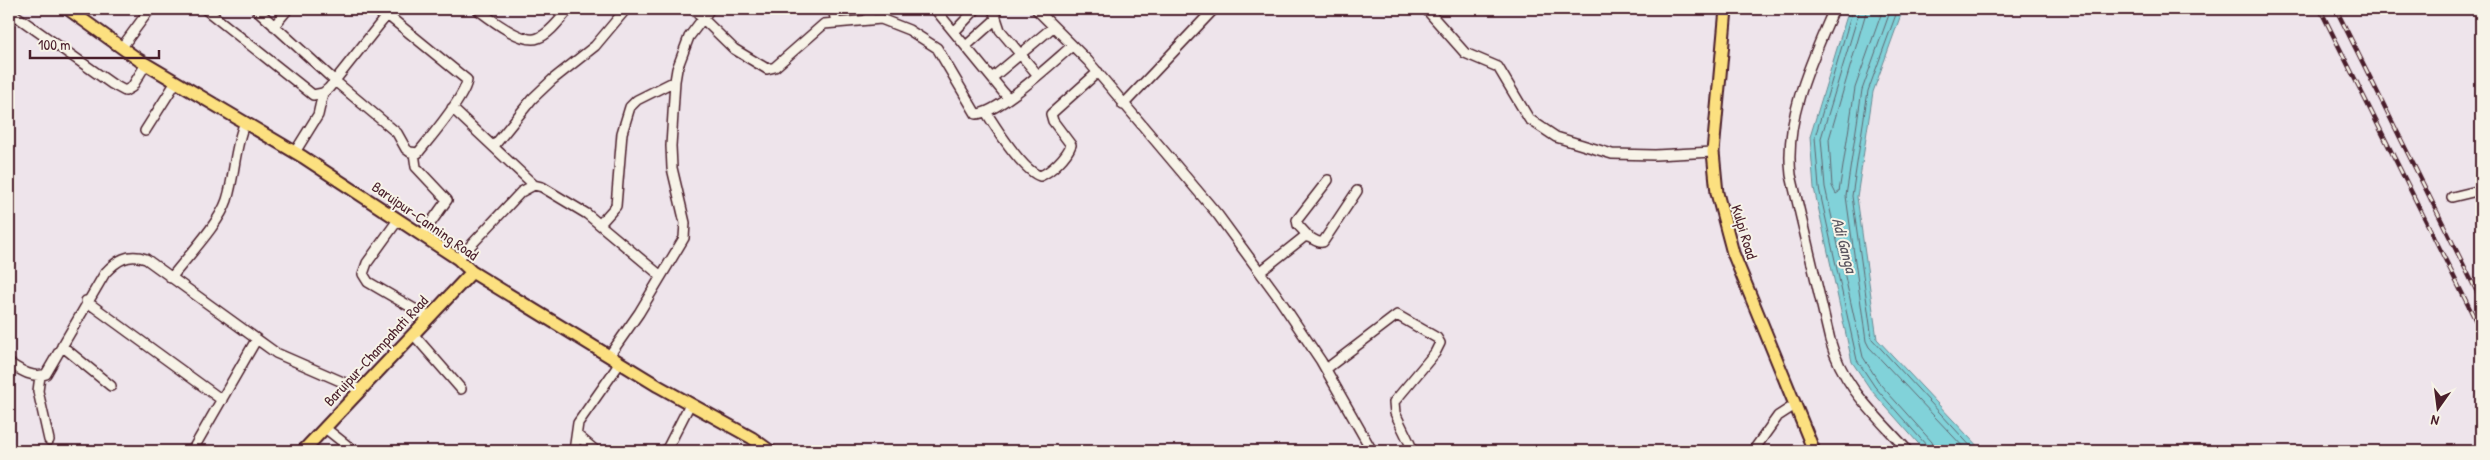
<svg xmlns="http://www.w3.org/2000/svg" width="2490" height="460" font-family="'Patrick Hand',sans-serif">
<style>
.water{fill:#81d2d9;stroke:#6b8a93}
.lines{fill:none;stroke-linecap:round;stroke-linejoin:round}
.shore{stroke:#606771;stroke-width:1}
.minor-casing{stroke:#4a1f2b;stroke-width:12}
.major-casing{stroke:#4a1f2b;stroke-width:15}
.minor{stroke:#f7f3e8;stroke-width:9}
.major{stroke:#fce080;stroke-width:11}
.rail-casing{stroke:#4a1f2b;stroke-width:4.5}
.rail{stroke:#f7f3e8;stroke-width:2.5;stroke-dasharray:8;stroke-linecap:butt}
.labels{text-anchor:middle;stroke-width:4;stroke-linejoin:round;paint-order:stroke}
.street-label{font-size:15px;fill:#4a1f2b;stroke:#f7f3e8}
.water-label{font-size:16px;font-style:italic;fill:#5a555f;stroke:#f7f3e8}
</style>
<rect width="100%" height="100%" fill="#eee4eb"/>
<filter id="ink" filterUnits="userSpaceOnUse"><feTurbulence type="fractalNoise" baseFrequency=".02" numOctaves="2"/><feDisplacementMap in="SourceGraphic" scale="10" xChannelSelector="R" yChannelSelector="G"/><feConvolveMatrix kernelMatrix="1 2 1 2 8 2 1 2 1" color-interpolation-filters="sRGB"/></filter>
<g filter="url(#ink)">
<path class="water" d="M1849,9H1903L1873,92L1857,197L1877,339L1982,451H1925L1871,390L1852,362L1814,188L1810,137Z"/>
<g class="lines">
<path class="shore" d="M1853,9L1815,137L1819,188L1857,360L1875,387L1927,446L1929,451
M1860,9L1821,138L1825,187L1863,357L1880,384L1932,442L1935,451
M1867,9L1829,139L1832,186L1836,194L1839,192L1855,88L1883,9
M1891,9L1862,90L1846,196L1866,341L1869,347L1967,451
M1898,9L1868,91L1852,196L1872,339L1975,451"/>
<defs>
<path id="minor" d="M205,9L313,95L323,93L329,88L387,15
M256,9L335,81L397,133L406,149L410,152L418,153C429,139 466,96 467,80L380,9
M477,9C489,18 523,45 538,38C550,34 561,18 569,9
M693,9L734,49L767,69L775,67L824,24L881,19L909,30L937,48L976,114C998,114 1053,62 1072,46
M833,9L836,22
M935,9L1008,98
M993,9L1000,30L1037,74
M1036,9L1088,61L1218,215L1276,294L1321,361L1372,451
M1426,9L1465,53L1498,67L1529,119L1556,137L1612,154L1655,155L1713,152
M1834,9C1812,60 1784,118 1791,175L1830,340C1843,388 1877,416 1908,451
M9,11L112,84L125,91L132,87L146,64
M868,20L870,9
M274,26L288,9
M954,32L976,9
M966,46L995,20
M122,47L150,9
M992,78L1053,27
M1123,105L1214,9
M452,108L534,185
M986,112C996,128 1023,171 1040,176C1051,172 1067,156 1071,145L1053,121L1051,114L1098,72
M145,131L176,82
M494,146L532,99L552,80L595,46L626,9
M295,152L318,115L323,93
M414,153L416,167L447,200L422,235
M2452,197L2481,190
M398,220L367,263L363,274L368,282L428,317
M600,224L616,206L622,133L630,107L637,100L675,81
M1309,237L1298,225L1297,220L1328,180
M458,259L521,192L534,185L542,187L587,214L661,276
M1260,272L1304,237C1312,235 1315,244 1323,242L1357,191
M171,278C187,257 219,224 227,200C235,175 234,148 245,122
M86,301L222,400
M413,334L461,389
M62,346L111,386
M609,356L639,313L684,238L685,223L672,168L671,146L675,81L677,69L689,37L710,9
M9,363C20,370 33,379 46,374L105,273C117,260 128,253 146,259L276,353L361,390
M1326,369L1397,315L1437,338L1440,343L1435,353L1394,402L1395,413L1410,444L1407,451
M40,376L38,391L49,440
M325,428L354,451
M577,435L596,451
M192,451L256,340
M574,451L578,423L620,363
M666,451L690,404
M1753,451L1778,416L1795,405"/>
<path id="major" d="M68,9L139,60L303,157L458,259L472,272L658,386L752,438L770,451
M1726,9L1713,152L1717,193L1733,253L1814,451
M303,451L472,272"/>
</defs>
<use href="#minor" class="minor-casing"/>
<use href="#major" class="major-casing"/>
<use href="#minor" class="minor"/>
<use href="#major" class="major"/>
<defs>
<path id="rail" d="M2320,9L2481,331
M2336,9L2481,300"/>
</defs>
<use href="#rail" class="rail-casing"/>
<use href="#rail" class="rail"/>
</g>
</g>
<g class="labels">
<g class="street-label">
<text transform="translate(425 221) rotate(35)" y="5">Baruipur-Canning Road</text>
<text transform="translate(1744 232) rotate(73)" y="5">Kulpi Road</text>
<text transform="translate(376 351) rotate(-47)" y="5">Baruipur-Champahati Road</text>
</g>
<g class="water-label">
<text transform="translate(1845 245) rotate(75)" y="6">Adi Ganga</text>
</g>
</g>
<rect width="2490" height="460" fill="none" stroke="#f7f3e8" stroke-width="30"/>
<rect x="15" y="15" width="2460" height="430" fill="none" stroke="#4a1f2b" stroke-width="2" filter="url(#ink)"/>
<g transform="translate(2438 408) rotate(194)" stroke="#f7f3e8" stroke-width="4" paint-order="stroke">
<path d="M0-4L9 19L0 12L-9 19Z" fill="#4a1f2b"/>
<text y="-8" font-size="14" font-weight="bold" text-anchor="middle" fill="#4a1f2b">N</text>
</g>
<path d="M30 50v8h129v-8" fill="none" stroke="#4a1f2b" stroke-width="2.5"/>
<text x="38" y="50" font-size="15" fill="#4a1f2b" stroke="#f7f3e8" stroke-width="4" paint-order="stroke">100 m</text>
</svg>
